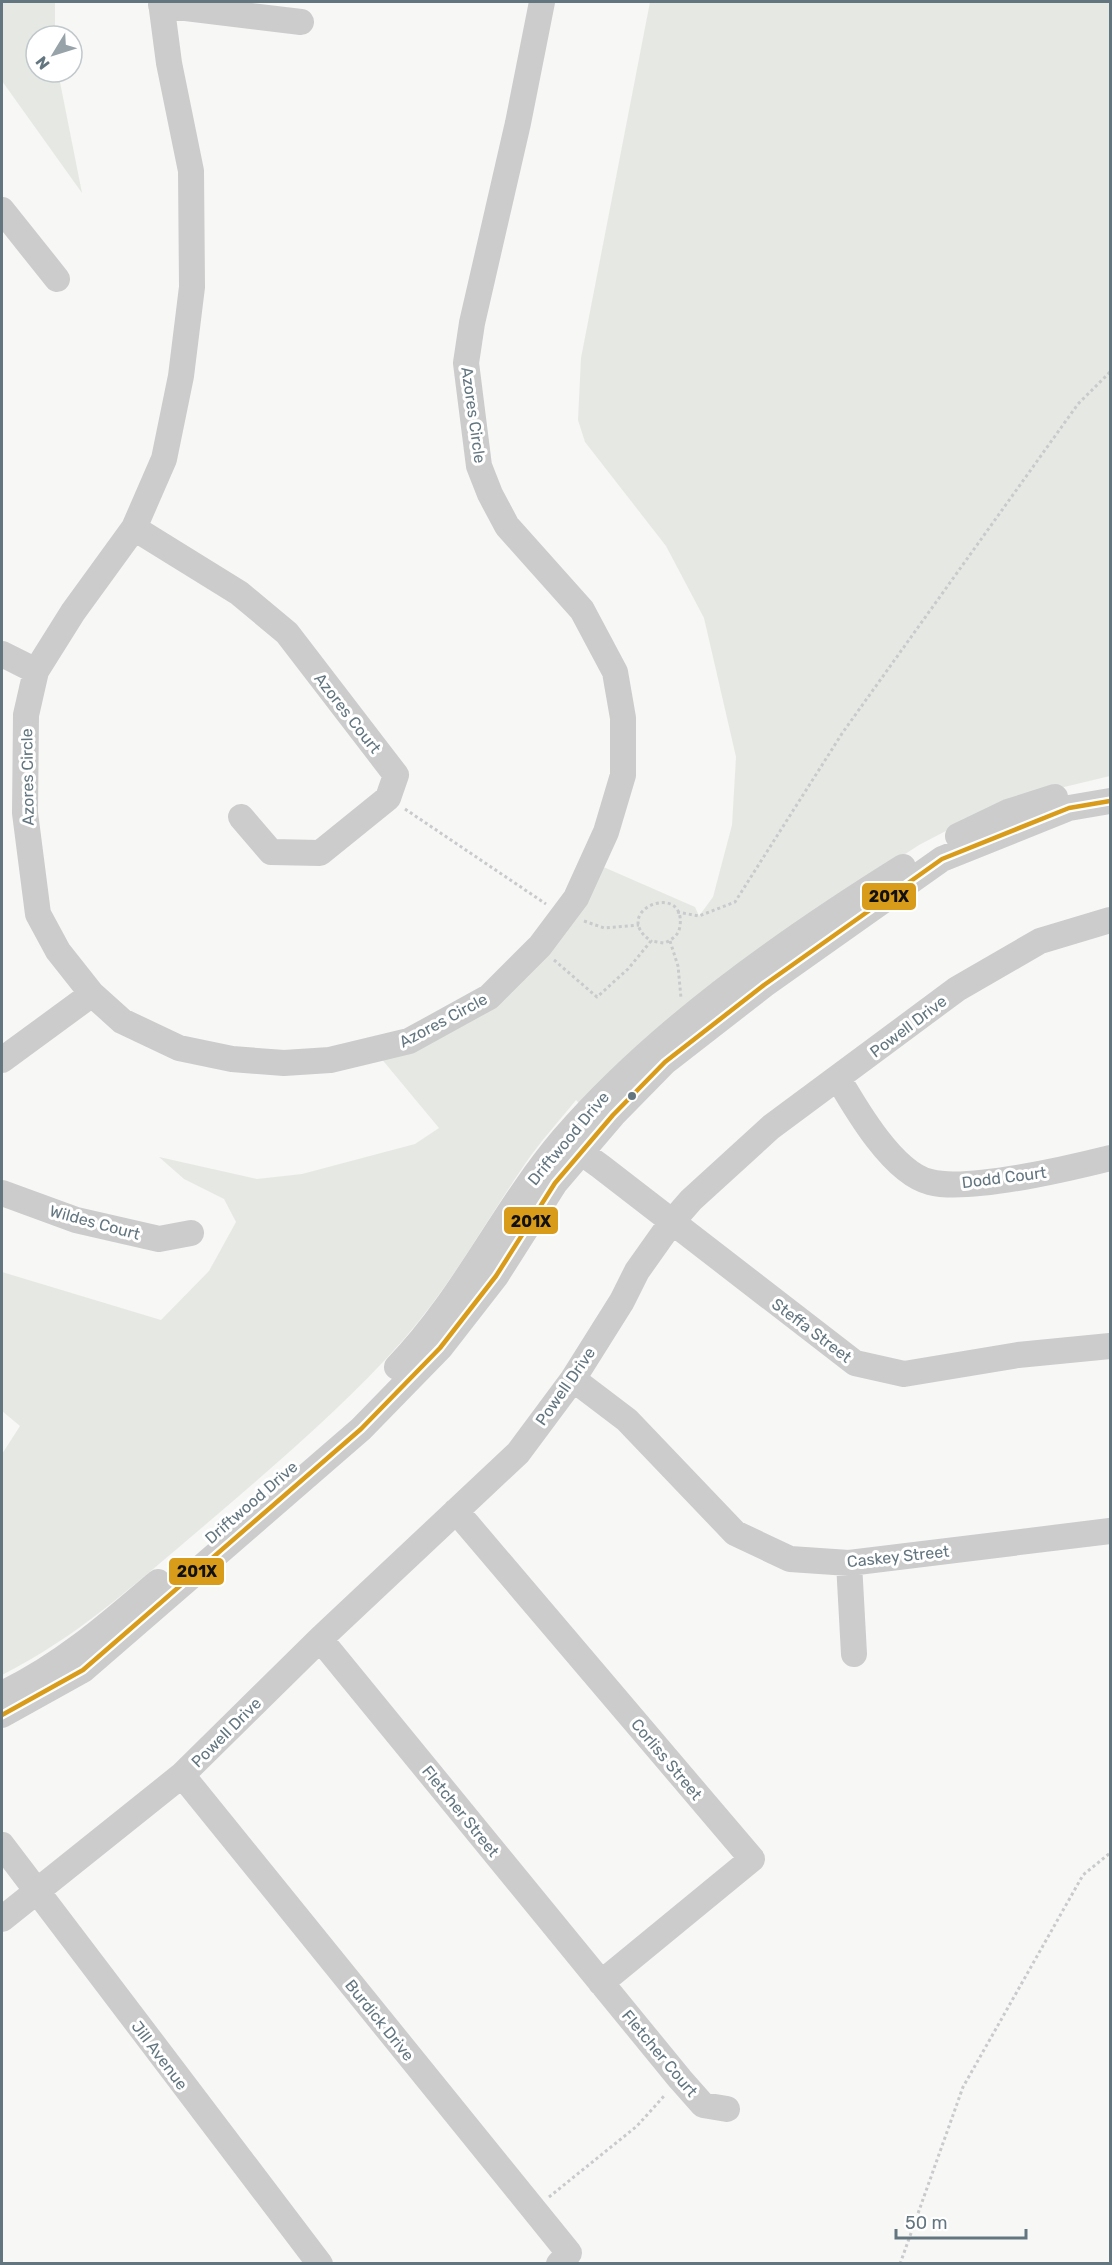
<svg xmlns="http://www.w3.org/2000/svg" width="1112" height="2265" font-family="Rubik,sans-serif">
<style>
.green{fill:#e6e9e3}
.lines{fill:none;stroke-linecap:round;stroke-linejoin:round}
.path{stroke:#c8cacb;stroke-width:3;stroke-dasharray:3 3;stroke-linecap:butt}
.minor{stroke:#cccccd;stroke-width:26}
.bus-1-casing{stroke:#fff;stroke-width:9}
.bus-1{stroke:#d99c1a;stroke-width:4.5}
.bus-dot{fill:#637680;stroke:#fff;stroke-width:2}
.labels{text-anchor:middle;stroke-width:6;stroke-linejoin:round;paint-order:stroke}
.street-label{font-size:16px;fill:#637680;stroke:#fff}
.line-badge{stroke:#fff;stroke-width:2}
.pale-badge-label{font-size:16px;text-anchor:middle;font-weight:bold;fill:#111}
</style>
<rect width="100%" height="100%" fill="#f7f7f6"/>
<path class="green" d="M2,2H55V36H36V72H58L82,193L2,81Z
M650,2H1110V776L1035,794L969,819L919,845L815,913L579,1103L576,1100C559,1121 540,1142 525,1164C485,1223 451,1285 404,1339C342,1409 269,1470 198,1531C135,1584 76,1638 2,1675V1454L20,1426L2,1411V1272L161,1320L209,1271L236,1222L224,1199L184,1179L159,1157L257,1179L302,1174L415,1144L439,1128L375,1051L489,997L592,862L695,907L699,916L713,897L732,825L736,757L704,618L666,546L585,442L578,420L581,358Z"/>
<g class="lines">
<path class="path" d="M405,809L546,904
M677,912L699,916L735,902L843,732L1078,404L1110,372
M584,921L604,928L639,925
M670,941L678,966L681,998
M554,960L597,997L628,969L651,941C608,911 686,880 680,926C679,935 672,940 664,943L651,941
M549,2197L637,2126L665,2095
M900,2264L963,2087L1083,1875L1110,1853"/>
<path class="minor" d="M161,2L169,63L191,171L192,287L181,376L164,459L134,528L73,612L36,671L26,715L25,813L38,914L58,951L92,994L122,1021L179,1048L232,1059L284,1063L330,1060L409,1041L489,997L540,946L576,898L606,832L623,775V718L615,672L582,610L507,526L490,494L479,466L466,363L472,323L518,123L542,2
M161,5L301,22
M2,210L57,279
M134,528L239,593L287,633L396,775L388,798L320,853L271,852L241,817
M2,654L36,671
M958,836L1008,812L1055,797
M2,1060L92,994
M838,1078C856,1109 893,1173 930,1182C968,1192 1070,1168 1110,1158
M568,1143L600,1166L855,1363L904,1374L1018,1355L1110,1346
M2,1193L76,1220L159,1239L191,1233
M397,1367C464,1298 502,1211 563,1139C655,1032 783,942 903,867
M573,1379L627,1420L735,1533L790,1559L849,1563L1110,1531
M456,1511L752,1859L601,1983
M849,1563L854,1654
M320,1639L680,2079L703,2105L727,2109
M2,1694C61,1666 108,1625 158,1582
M2,1715L83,1670L361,1429L440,1348L496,1276L555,1183L613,1115L665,1062L764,985L942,859L1069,808L1110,801
M182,1775L569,2253L559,2264
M2,1845L320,2264
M2,1919L182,1775L320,1639L518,1453L573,1379L622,1301L637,1271L671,1223L691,1200L771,1127L957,989L1040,941L1110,920"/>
<defs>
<path id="bus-1" d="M2,1715L83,1670L361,1429L440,1348L496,1276L555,1183L613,1115L665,1062L764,985L942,859L1069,808L1110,801"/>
</defs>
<use href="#bus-1" class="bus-1-casing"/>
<use href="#bus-1" class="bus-1"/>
</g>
<circle class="bus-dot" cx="632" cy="1096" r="5"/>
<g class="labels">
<g class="street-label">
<text transform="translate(474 415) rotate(82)" y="6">Azores Circle</text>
<text transform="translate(348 713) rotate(52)" y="6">Azores Court</text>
<text transform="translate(27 777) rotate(-91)" y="6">Azores Circle</text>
<text transform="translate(443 1020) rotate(-28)" y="6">Azores Circle</text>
<text transform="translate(908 1026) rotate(-37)" y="6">Powell Drive</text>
<text transform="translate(568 1138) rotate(-50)" y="6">Driftwood Drive</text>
<text transform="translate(1004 1177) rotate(-7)" y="6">Dodd Court</text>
<text transform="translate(95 1222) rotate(15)" y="6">Wildes Court</text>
<text transform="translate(812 1330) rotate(37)" y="6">Steffa Street</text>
<text transform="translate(565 1386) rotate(-55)" y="6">Powell Drive</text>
<text transform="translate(251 1502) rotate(-41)" y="6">Driftwood Drive</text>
<text transform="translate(898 1556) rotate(-6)" y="6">Caskey Street</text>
<text transform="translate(226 1732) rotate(-45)" y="6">Powell Drive</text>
<text transform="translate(667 1759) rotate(50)" y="6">Corliss Street</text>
<text transform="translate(461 1811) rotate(51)" y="6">Fletcher Street</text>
<text transform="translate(380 2020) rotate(51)" y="6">Burdick Drive</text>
<text transform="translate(660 2053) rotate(50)" y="6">Fletcher Court</text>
<text transform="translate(160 2055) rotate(53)" y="6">Jill Avenue</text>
</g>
</g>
<g class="line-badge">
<rect x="861" y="882" width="56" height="29" rx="6" fill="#d99c1a"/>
<rect x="503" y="1206" width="56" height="29" rx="6" fill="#d99c1a"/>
<rect x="168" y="1557" width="57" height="29" rx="6" fill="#d99c1a"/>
</g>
<g class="pale-badge-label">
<text x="889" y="902">201X</text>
<text x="531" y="1227">201X</text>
<text x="197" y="1577">201X</text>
</g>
<rect width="1112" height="2265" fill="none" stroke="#637680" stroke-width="6"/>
<g transform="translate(54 54) rotate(232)"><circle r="28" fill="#ffffff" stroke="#c1c8cc" stroke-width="1.5"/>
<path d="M0-4.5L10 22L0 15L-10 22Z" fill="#97a3a9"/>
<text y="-9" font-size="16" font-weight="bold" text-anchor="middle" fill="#637680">N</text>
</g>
<path d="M896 2229v9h130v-9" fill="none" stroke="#637680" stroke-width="3"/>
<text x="905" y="2229" font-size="18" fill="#637680" stroke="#ffffff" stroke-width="4.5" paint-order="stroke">50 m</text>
</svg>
